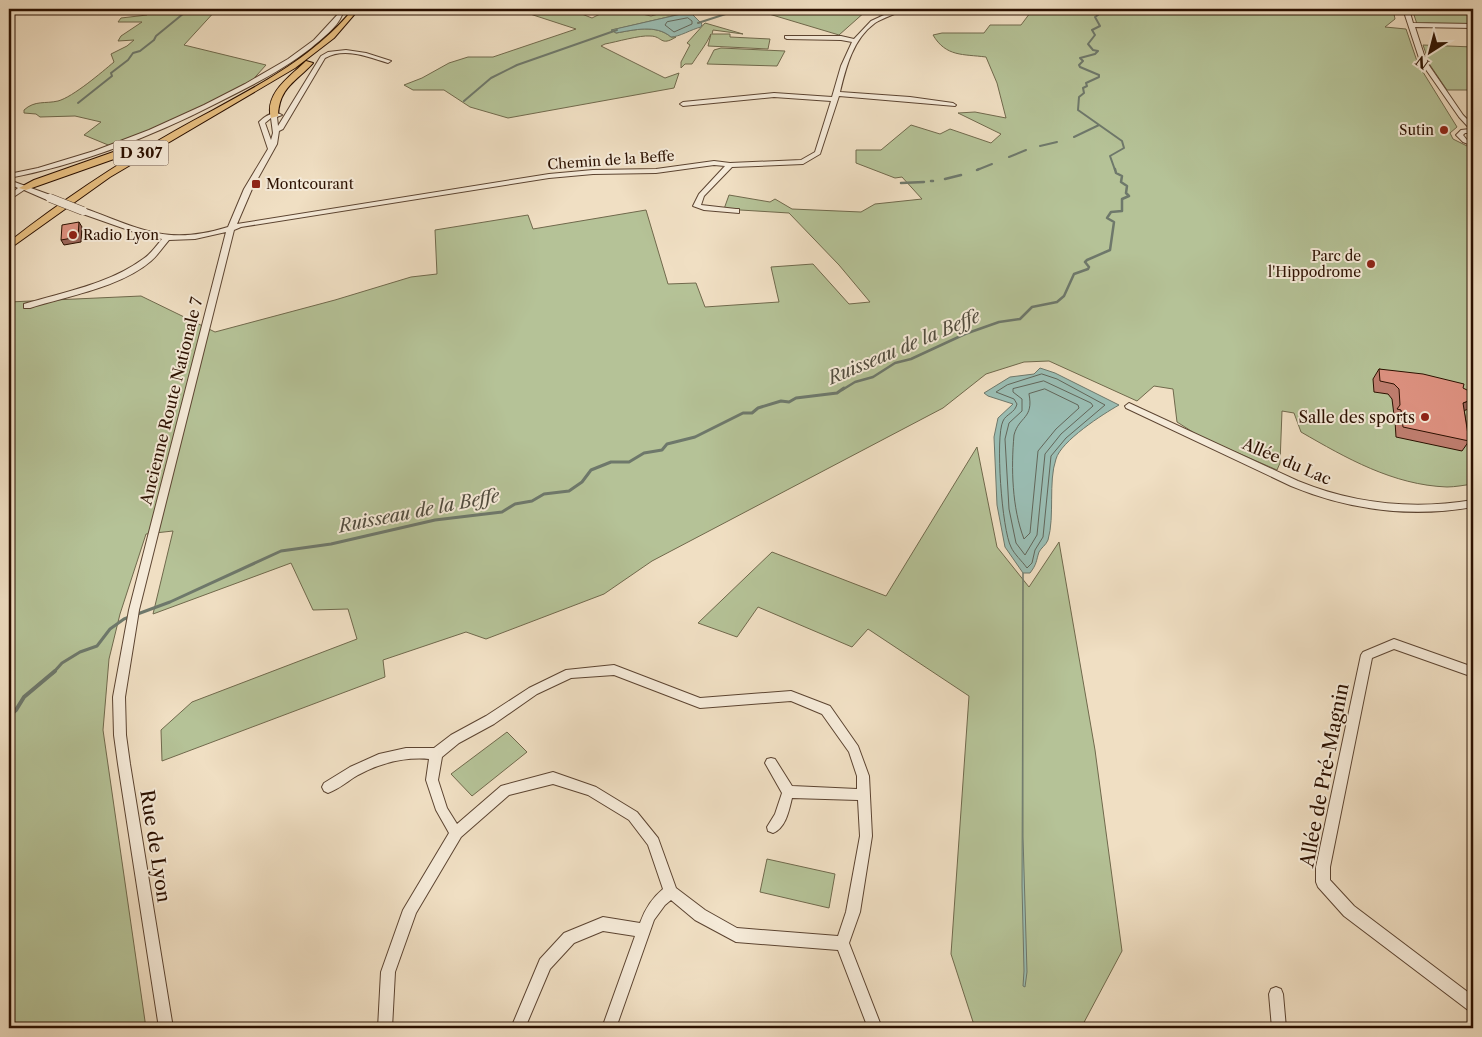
<svg xmlns="http://www.w3.org/2000/svg" width="1482" height="1037" font-family="'Libre Caslon Text',serif">
<style>
.green{fill:#b5c297;stroke:#70694c}
.water{fill:#9abdb3;stroke:#6e786b}
.lines{fill:none;stroke-linecap:round;stroke-linejoin:round}
.shore{stroke:#62665a;stroke-width:1}
.stream-far3{stroke:#6e786b;stroke-width:2}
.stream-far2{stroke:#6e786b;stroke-width:2.5}
.stream-far1{stroke:#6e786b;stroke-width:3}
.stream{stroke:#6e786b;stroke-width:4}
.minor-casing{stroke:#5c4431;stroke-width:2}
.major-casing{stroke:#2b1000;stroke-width:2}
.minor{fill:#f5ead8;fill-rule:evenodd}
.major{fill:#e8c082;fill-rule:evenodd}
.minor-bridge-casing{stroke:#5c4431;stroke-width:9;stroke-linecap:butt}
.minor-bridge{stroke:#f5ead8;stroke-width:8}
.wall{fill:#bf7e6f;stroke:#2b1000}
.shaded-wall{fill:#9b665a;stroke:#2b1000}
.building{fill:#de9281;stroke:#2b1000}
.poi-dot{fill:#8f2418;stroke:#f5ead8;stroke-width:2}
.labels{text-anchor:middle;stroke-width:4;stroke-linejoin:round;paint-order:stroke}
.far-poi-label{font-size:14px;fill:#2b1000;stroke:#f5ead8;text-anchor:end}
.far-street-label{font-size:14px;fill:#2b1000;stroke:#f5ead8}
.shield{fill:#f5ead8;stroke:#685141;stroke-width:1}
.shield-label{font-size:15px;font-weight:bold;fill:#2b1000}
.street-label{font-size:16px;fill:#2b1000;stroke:#f5ead8}
.poi-label{font-size:16px;fill:#2b1000;stroke:#f5ead8;text-anchor:end}
.water-label{font-size:18px;font-style:italic;fill:#524d3f;stroke:#f5ead8}
.near-street-label{font-size:19px;fill:#2b1000;stroke:#f5ead8}
</style>
<rect width="100%" height="100%" fill="#f0dfc3"/>
<filter id="stains"><feTurbulence type="fractalNoise" baseFrequency=".004" numOctaves="4"/><feColorMatrix values="0 0 0 0 .2 0 0 0 0 .09 0 0 0 0 .02 0 0 0 .5 -.17"/></filter>
<radialGradient id="worn" r=".72"><stop offset=".6" stop-color="#630" stop-opacity="0"/><stop offset="1" stop-color="#630" stop-opacity=".3"/></radialGradient>
<path class="green" d="M150,9H217L184,45L266,65L248,85L113,147L84,135L101,122L75,116L40,117L36,114L24,113V110C35,100 45,104 58,101C73,97 102,72 114,62L111,54L127,46L134,40L118,41L121,36L142,22H118L121,18L147,15Z
M533,9H569L592,18L610,9H620L651,16L677,9L698,10L612,30L616,33C634,30 656,24 671,37H676C660,47 663,36 650,36C640,35 616,42 605,44L601,46L665,78L679,73L674,88L508,118L470,107L444,90H413L404,85L422,78L449,63L468,57H493L576,29L527,13Z
M782,9H897L880,15L866,11L839,35L769,14Z
M1033,9H1393L1395,19L1385,27L1406,29L1418,64L1457,127L1450,133L1453,139L1473,149V484C1465,485 1455,487 1447,487C1393,485 1346,458 1301,432L1294,413L1282,411L1280,463L1277,470L1199,436L1177,422L1173,389L1154,386L1137,401L1049,361L1024,362L986,374L943,408L652,561L604,594L486,639L466,632L383,660L385,677L162,761L161,730L192,702L357,639L348,609L313,610L291,563L153,614L173,531L146,534L120,614L109,659L103,730L146,1028H9V302L141,296L215,332L335,300L411,277L437,274L435,230L528,215L533,229L646,210L668,284L696,283L705,307L779,302L771,267L813,264L849,304L870,302L839,265L789,213L724,209L729,195L770,202L775,199L792,209L861,212L875,204L922,199L902,177L895,178L856,163V150H881L911,125L940,134L950,129L991,143L1001,134L958,113L975,112L1006,118L997,83L986,57C963,54 946,57 933,35L942,33H984L990,25H1021Z
M1412,9H1473V25L1417,24Z
M705,23L743,34L713,30L712,34H730V37L770,39L768,49L708,46L711,34C706,45 699,53 692,64H685L681,68V62L690,45L687,43Z
M1423,45L1473,47V90H1447L1430,65Z
M721,48L785,51L777,66L707,64L714,50Z
M977,447L997,547L1029,587L1059,542L1095,750L1122,951L1081,1028H975L951,954L969,696L868,629L852,647L758,607L737,637L698,623L772,552L886,596Z
M507,732L527,752L472,796L451,774Z
M767,859L835,874L829,908L760,892Z"/>
<path class="water" d="M690,12L702,24L701,27C692,29 679,37 671,37C656,24 634,30 616,33L611,30Z
M1040,368L1055,373L1119,405C1103,414 1061,441 1056,459C1048,482 1055,516 1048,540C1046,545 1041,548 1039,552C1036,561 1037,564 1030,573H1023V837L1027,972L1025,987L1023,986L1024,971L1022,886L1023,573L1005,547L997,505L994,437L998,418L1013,404L988,396L984,393L1010,377L1034,374Z"/>
<g class="lines">
<path class="shore" d="M688,18L692,21V24L674,32L665,25L667,22Z
M1042,374L1057,379L1105,405L1066,438L1051,456L1043,537L1035,550L1032,563L1027,568C1022,561 1014,554 1011,547C1002,530 995,437 1003,421C1006,414 1015,413 1017,404L1014,399L996,392L1007,385Z
M1044,381L1091,403L1093,406L1061,434L1045,454L1037,535L1025,555L1016,543L1009,509L1005,439L1009,423L1022,411V399L1013,392V389Z
M1045,389L1078,405L1079,408L1056,429L1038,451L1030,533L1024,539C1012,508 1011,468 1014,435C1019,416 1034,419 1029,394Z"/>
<path class="stream-far3" d="M1106,9L1097,13L1098,15L1095,17L1100,26L1092,30L1095,35L1088,44L1093,50L1098,51L1095,54L1080,58L1083,61L1079,65L1080,67L1099,75V77L1086,83L1087,86L1083,88L1084,93L1079,97L1078,110L1122,141L1124,148L1110,156L1115,170
M698,23L741,9
M464,101L491,78L517,65L617,30
M78,103L112,76L111,73L128,60L133,53L140,51L154,40L156,36L189,9
M1074,137L1099,125
M1040,146L1057,142
M1009,157L1026,150
M977,170L992,164"/>
<path class="stream-far2" d="M977,170L979,169
M945,179L961,175
M931,181H933
M901,183L924,182
M842,390L855,382L873,377L895,363L911,359L965,334L999,322L1020,319L1032,307L1057,302L1064,296L1074,274L1088,269L1089,267L1085,262L1087,260L1110,250L1114,222L1107,218L1111,212L1122,211V199L1129,196L1126,193L1127,186L1121,182L1122,176L1116,173L1115,169"/>
<path class="stream-far1" d="M53,673L62,663L80,652L97,646L110,629L124,619L170,602L281,551L331,544L435,520L502,512L515,504L532,501L544,494L569,491L582,482L591,470L611,462H629L644,453L662,450L667,444L695,437L743,413H752L758,408L781,401L789,402L796,398L837,393L844,388"/>
<path class="stream" d="M9,716L16,710L24,697L55,671"/>
<defs>
<path id="minor" d="M897,9H904C895,15 884,17 875,23C853,39 846,67 840,92L910,97L953,103L956,105L955,106L839,96L820,154L803,164L732,167L704,196L701,205L736,209H739V213L704,210L693,206L699,194L725,166L714,165L656,173L593,174L549,178L241,227L234,230L139,610L125,697L126,735L130,764L173,1028H159L118,764L114,735L113,697L129,610L226,232L195,239L169,240C163,247 158,255 151,261C121,287 68,296 30,308H24V304C64,292 109,284 143,259C151,254 156,246 162,239L134,232L80,213V209H86C141,229 167,246 228,227L244,189L268,149L259,122C265,116 274,110 282,115L277,117L278,126L321,56L328,52L346,50L366,53L391,61L388,63C368,57 345,47 325,58L283,129L279,131L277,144L252,189L237,224L549,174L593,170L656,169L714,161L730,163L801,160L815,152L831,101L774,97L683,106L680,104L683,102L774,93L832,97L841,66L852,42L841,40L787,39L785,38V36H841L854,39L871,21ZM271,118L273,133L271,140L265,123Z
M1403,9H1409L1413,23L1473,24V28L1415,27L1426,61L1463,115L1473,125V133H1465L1463,135L1467,140L1473,142V146L1463,142L1456,135L1461,130L1470,129L1459,117L1420,61Z
M339,13L342,15C337,28 321,39 311,48C283,70 251,86 219,102C153,136 82,164 9,178V174L38,168L94,151L149,130L204,105L245,84L288,59L314,40Z
M9,180L53,196L54,198L47,200L24,190L9,200V195L18,188L9,184Z
M1129,403L1298,481C1354,504 1414,510 1473,500V507C1411,518 1349,510 1291,486L1126,408L1125,406Z
M1394,639L1473,667V677L1394,649L1372,658L1330,867V880L1354,906L1473,996V1012L1468,1010L1344,916L1318,887L1316,882V867L1361,655L1363,652Z
M614,665L700,698L791,691L830,706L858,746L869,776L872,836L860,912L849,943L882,1028H868L838,950L736,942L695,920L671,900L665,905L654,920L616,1028H602L635,936L603,931L574,943L550,969L525,1028H511L540,959L564,933L603,917L640,923C645,909 652,898 663,889L648,845L629,820L588,795L553,784L509,795L461,837L416,913L395,972L392,1028H378L381,972L403,910L449,833L436,810L426,780L429,759C404,757 380,763 358,775C348,781 339,789 328,793L324,791L322,787L324,783L350,767L379,754L406,748H434L451,735L486,716L529,688L566,670ZM614,675L700,708L791,701L822,714L849,752L857,776V789L792,786L775,759L771,758L767,759L765,763L782,793L775,814L767,827L768,831L773,833C786,828 789,810 792,798L858,800L860,836L846,912L838,936L737,928L705,910L676,888L658,838L637,812L596,787L553,772L501,786L457,824L447,808L438,780L442,757L459,743L494,724L537,694L571,678Z
M1276,987L1281,989L1283,994L1286,1028H1272L1269,994L1271,989Z"/>
<path id="major" d="M353,9H359L334,38L295,68L110,177L9,249V242C61,201 115,165 173,132C236,96 306,67 353,9Z
M306,61L313,63C296,82 279,87 278,116L271,118C264,93 291,76 306,61Z
M136,144L143,146L114,159L26,190L19,188L34,180Z"/>
</defs>
<use href="#minor" class="minor-casing"/>
<use href="#major" class="major-casing"/>
<use href="#minor" class="minor"/>
<use href="#major" class="major"/>
<defs>
<path id="minor-bridge" d="M50,198L83,211"/>
</defs>
<use href="#minor-bridge" class="minor-bridge-casing"/>
<use href="#minor-bridge" class="minor-bridge"/>
</g>
<path class="wall" d="M1379,369L1463,388L1464,410L1469,441L1462,451L1396,437L1395,421L1391,419L1394,415L1392,399L1388,394L1374,392L1373,379Z"/>
<path class="shaded-wall" d="M79,222L82,227L81,242L64,245L61,240Z
M1473,399V407L1456,414L1463,403Z"/>
<path class="building" d="M79,222L78,237L61,240L62,225Z
M1379,369L1423,374L1464,384L1463,388L1473,393V399L1463,403L1469,441L1403,427L1401,410L1397,409L1400,405L1399,389L1394,384L1380,381Z"/>
<g class="poi-dot">
<circle cx="1444" cy="130" r="5"/>
<rect x="251" y="179" width="10" height="10" rx="2.5"/>
<circle cx="73" cy="235" r="5"/>
<circle cx="1371" cy="264" r="5"/>
<circle cx="1425" cy="417" r="5"/>
</g>
<g class="labels">
<g class="far-poi-label">
<text x="1434" y="135">Sutin</text>
<text x="266" y="189" text-anchor="start">Montcourant</text>
<text x="83" y="240" text-anchor="start">Radio Lyon</text>
<text x="1361" y="261">Parc de<tspan x="1361" dy="16">l'Hippodrome</tspan></text>
</g>
<g class="far-street-label">
<text transform="translate(611 160) rotate(-4)" y="5">Chemin de la Beffe</text>
</g>
<rect class="shield" x="113.5" y="140.5" width="55" height="25" rx="4"/>
<g class="shield-label">
<text x="141" y="158">D 307</text>
</g>
<g class="street-label">
<text transform="translate(171 401) rotate(-76)" y="6">Ancienne Route Nationale 7</text>
<text transform="translate(1287 461) rotate(23)" y="6">Allée du Lac</text>
</g>
<g class="poi-label">
<text x="1415" y="423">Salle des sports</text>
</g>
<g class="water-label">
<text transform="translate(904 347) rotate(-23)" y="6">Ruisseau de la Beffe</text>
<text transform="translate(419 511) rotate(-11)" y="6">Ruisseau de la Beffe</text>
</g>
<g class="near-street-label">
<text transform="translate(1324 775) rotate(-79)" y="7">Allée de Pré-Magnin</text>
<text transform="translate(156 846) rotate(81)" y="7">Rue de Lyon</text>
</g>
</g>
<rect width="1482" height="1037" fill="none" stroke="#f0dfc3" stroke-width="30"/>
<rect x="10" y="10" width="1462" height="1017" fill="none" stroke="#2b1000" stroke-width="2.5"/>
<rect x="15" y="15" width="1452" height="1007" fill="none" stroke="#2b1000"/>
<g transform="translate(1430 52) rotate(216)" stroke="#f5ead8" stroke-width="4" paint-order="stroke">
<path d="M0-4L9 19L0 12L-9 19Z" fill="#2b1000"/>
<text y="-8" font-size="14" font-weight="bold" text-anchor="middle" fill="#2b1000">N</text>
</g>
<rect width="100%" height="100%" filter="url(#stains)"/>
<rect width="100%" height="100%" fill="url(#worn)"/>
</svg>
